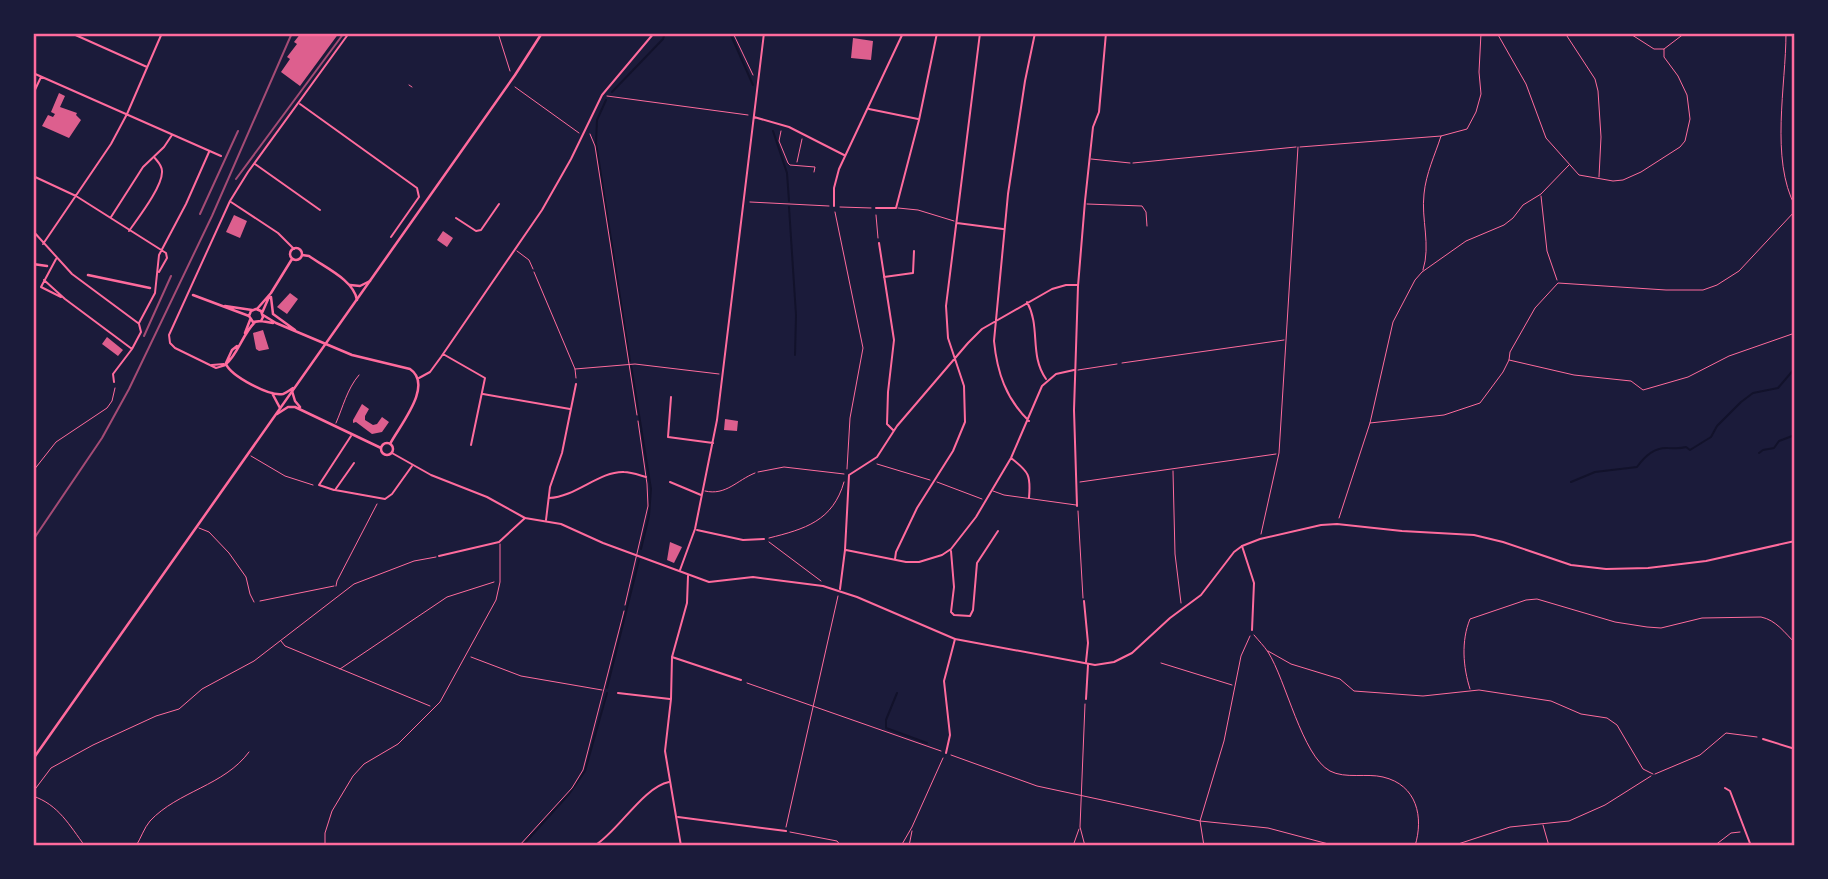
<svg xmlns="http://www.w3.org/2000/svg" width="1828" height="879" font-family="'Space Grotesk',sans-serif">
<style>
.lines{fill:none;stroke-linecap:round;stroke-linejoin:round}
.stream{stroke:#12122b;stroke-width:2}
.building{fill:#dd5f8e}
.path{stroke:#ff6b9d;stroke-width:1}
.service{stroke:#ff6b9d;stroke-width:1}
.minor{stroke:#ff6b9d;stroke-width:2}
.tertiary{stroke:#ff6b9d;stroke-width:2}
.secondary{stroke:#ff6b9d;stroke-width:2.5}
.primary{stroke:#ff6b9d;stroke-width:2.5}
.rail{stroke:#a44b75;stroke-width:2}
.neatline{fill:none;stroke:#ff6b9d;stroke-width:2.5}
</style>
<rect width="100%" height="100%" fill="#1b1b3a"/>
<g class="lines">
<path class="stream" d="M730,33L753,85
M612,92L663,39L665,33
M606,100L597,120L596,143L630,361
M773,131L787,173L789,201
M789,207L796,315L795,355
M631,365L651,489L649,516L641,549
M33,420H35
M1759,453L1763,450L1774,448L1779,441L1795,435
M1571,482L1595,472L1637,467C1644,457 1655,447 1668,448C1675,448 1679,449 1686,447L1690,450L1711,437L1717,426L1741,402L1753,393L1778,388L1795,368
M607,688L639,560
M897,693L886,720V728L927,743
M522,846L569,794L585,771L607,693"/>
</g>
<path class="building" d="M301,33H339L300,86L281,72L290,59L287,57L297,44L294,42Z
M853,38L873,41L871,60L851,58Z
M59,93L65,96L60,107L77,113L76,115L81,120L69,138L42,126L48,115L53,117L55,114L51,112Z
M234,215L247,221L240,238L226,232Z
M443,231L453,238L447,247L437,240Z
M290,293L298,299L287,314L277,307Z
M263,330L269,349L259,351L256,349L253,333Z
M107,337L123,350L118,356L102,344Z
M362,404L369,409L365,416V420L373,425L377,424L382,417L389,422L382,432L372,434L356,422L353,423V420Z
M725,419L738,421L737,431L724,430Z
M670,542L682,547L674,563L667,560Z"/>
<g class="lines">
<path class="path" d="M498,33L510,71
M733,33L753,75
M1497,33L1526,84L1546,138L1579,175L1613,181L1623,180L1641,172L1680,147L1685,141L1690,119L1687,95L1678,76L1664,57V49H1654L1629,33
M1565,33L1595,79L1598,91L1601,137L1599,177
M1786,33C1786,86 1770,159 1795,206
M1664,49L1685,33
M515,87L579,133
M607,96L748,115
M781,131L779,141L788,163L790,165L815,167L814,172
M590,134L595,146L637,415
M1300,147L1441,136
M797,162L802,139
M1133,163L1296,147
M1541,196L1547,251L1557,280
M750,202L829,206
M840,207L871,208
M835,212L863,348L850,418L847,469
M876,215L878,238
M1423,270C1431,245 1421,219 1424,194C1426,173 1435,155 1441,136L1467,129L1476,112L1481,94L1479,72L1481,33
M534,272L575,369L576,378
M1509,360L1574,375L1631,381L1643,390L1688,377L1729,356L1795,333
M1122,363L1284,340
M575,369L635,364L719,374
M1370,423L1444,415L1480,403L1503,372L1509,360L1510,352L1535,308L1558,283L1666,290H1703L1717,285L1739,271L1795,211
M251,456L285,476L313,485
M877,464L930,480
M33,471L56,442L107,408L112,401L115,388
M1173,471L1175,554L1181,603
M758,472L784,467L844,474
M937,482L982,499
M1080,482L1276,454
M1078,511L1083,598
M1339,518L1370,423L1393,322L1415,280L1422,272L1466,241L1504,225L1513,218L1523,205L1541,194L1569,165
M1261,534L1279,453L1298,147
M769,538C805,529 833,521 844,482
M769,542L821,581
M336,586L337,581L377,504
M260,601L334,586
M1254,635C1259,641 1264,646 1268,652C1286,680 1302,756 1330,771C1345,779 1367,773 1383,777C1417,785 1424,817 1415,846
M281,641L285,646L430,706
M1268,651L1291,664L1340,679L1354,691L1423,696L1479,690L1551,701L1581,714L1607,718L1617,725L1643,769L1653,774
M471,657L521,676L602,690
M1161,663L1232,685
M340,669L447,597L494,582
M747,683L941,751
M1470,689C1463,667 1461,641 1470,619L1526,600L1537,599L1615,622L1647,627L1661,628L1702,618L1761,617C1776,620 1785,633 1795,643
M951,755L1037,786L1200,821L1268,828L1336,846
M1655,774L1700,755L1726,733L1757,737
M33,792L51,768L93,745L156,716L179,709L202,689L254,661L354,584L414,561L436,557
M33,796C59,805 69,825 85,846
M1543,825L1549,846
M786,827L838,596
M790,832L837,841L841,846
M136,846C141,838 144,828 150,821C178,791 224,786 249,752
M519,846L572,788L583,770L624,611
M901,846L912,827L943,758
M909,846L912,831
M1073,846L1079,829
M1085,846L1080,827L1085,704
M1204,846L1200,821L1224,741L1241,656L1250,636
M1452,846L1510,827L1569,821L1605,805L1651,776
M1714,846L1731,833L1740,832"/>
<path class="service" d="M409,85L412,87
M1091,159L1130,163
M1087,204L1142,206L1146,212L1147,226
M898,208L918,210L954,221
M517,251L529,260L533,269
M1078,370L1117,364
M336,423C343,407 347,389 359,375
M705,491C726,496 737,480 755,473
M993,491L1004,495L1076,505
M199,528L209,532L229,553L246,577L250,594L254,602
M625,605L648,506L647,484L638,421
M33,843L36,846
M325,846V833L332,811L353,776L364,764L398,744L440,702L496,600L500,582V544"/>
<path class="minor" d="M71,33L147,67
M33,73L221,156
M33,94L41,77
M300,104L417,188L419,197L391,237
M869,109L918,119
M754,117L789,127L844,155
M255,164L320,210
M33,176L76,196L166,253L167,258L159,272
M231,202L278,233L294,249
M834,206V188L839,169L903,33
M876,208H896L919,120L937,33
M111,217L143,167L164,147L172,135
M456,218L476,231L481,230L499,204
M957,223L1003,229
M33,231L72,274L138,323
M129,231C138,218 163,186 162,171C162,165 157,161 154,157
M879,243L894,340L888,392L887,424L893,430
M43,244L111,144L127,114L162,33
M56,259L41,287L61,297
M884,277L913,273L914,251
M44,280L65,299L132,349
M1027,302C1041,327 1029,355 1046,379
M139,323L155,293L159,255L186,204L209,152
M443,354L485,378L471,445
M212,365L224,364
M226,365L216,368L175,348L170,343L169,335L230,201L248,172L349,33
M419,378L430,372L441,357L542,210L571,159L602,95L654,33
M114,382L113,374L132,349L141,332L139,324
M483,394L570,409
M671,397L668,437L713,443
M1029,421C1006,399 997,372 994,341L1008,194L1025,81L1035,33
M1011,458C1029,472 1031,475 1029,498
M354,463L335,490L385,499L392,494L412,466
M670,482L701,495
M334,490L319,485L351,436
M549,498C576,497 599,471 624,472C631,472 639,475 646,477
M1077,506L1074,410L1078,286L1085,201L1093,127L1099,112L1106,33
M546,520L550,487L562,453L576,384
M697,530L743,540L764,539
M1242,546L1254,583L1252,630
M846,550L906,562H919L942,555L951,549L976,517L1011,458L1042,386L1056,374L1074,370
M951,551L954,587L951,612L954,615L970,616L973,610L977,563L998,531
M439,556L499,542L525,518
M895,559L896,552L917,508L953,451L965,422L964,386L948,338L946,306L980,33
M680,570L695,529L717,420L764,33
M840,589L845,550L849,475L877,457L897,426L968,343L982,329L1052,289L1066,285H1078
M1084,601L1088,643L1086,662
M672,657L741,680
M618,693L670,699
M1086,699L1088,665
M1763,739L1795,749
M946,753L950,735L944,681L955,639
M1725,788L1730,791L1751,846
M678,817L786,831
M594,846C617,833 643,787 669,782"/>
<path class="tertiary" d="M392,453L431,475L487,497L525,518L561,524L603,543L709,582L753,577L823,586L857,597L955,639L1095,665L1114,662L1132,653L1170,618L1201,595L1234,552L1242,546L1260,539L1321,525L1337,524L1402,531L1474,535L1503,542L1571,565L1606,569L1648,568L1706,561L1795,541
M681,846L665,751L671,699L672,657L687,603L688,576"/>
<path class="secondary" d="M290 254a6 6 0 1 1 12 0a6 6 0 1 1-12 0Z
M302,255L309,256C324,267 354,280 357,300
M33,264L47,266
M88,275L150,288
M350,285L360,286L370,281
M193,295L249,316
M271,297L273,314L295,330
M225,306L252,310
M257,309L271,293L292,259
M262,313L269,297
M263,315L276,323L352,355L410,369C434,385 400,425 390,444
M261,321L263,317L261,311L256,309L251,311L249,316L253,322L261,321L273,323
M245,333L250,320
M226,363L232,350L237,346
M226,364C231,376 270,397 283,394C286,393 290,390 293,388
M226,364C238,354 242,335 255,322
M292,391L295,401L300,407
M272,393L280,408
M277,414L288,407H295L381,448
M381 449a6 6 0 1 1 12 0a6 6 0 1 1-12 0Z"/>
<path class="primary" d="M33,759L515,75L542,33"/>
<path class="rail" d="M236,179L344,33
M200,214L238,131
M144,336L171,276
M33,540L102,438L129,389L212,216L292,33"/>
</g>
<rect width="1828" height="879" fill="none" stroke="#1b1b3a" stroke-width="70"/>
<rect x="35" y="35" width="1758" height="809" class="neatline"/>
</svg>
